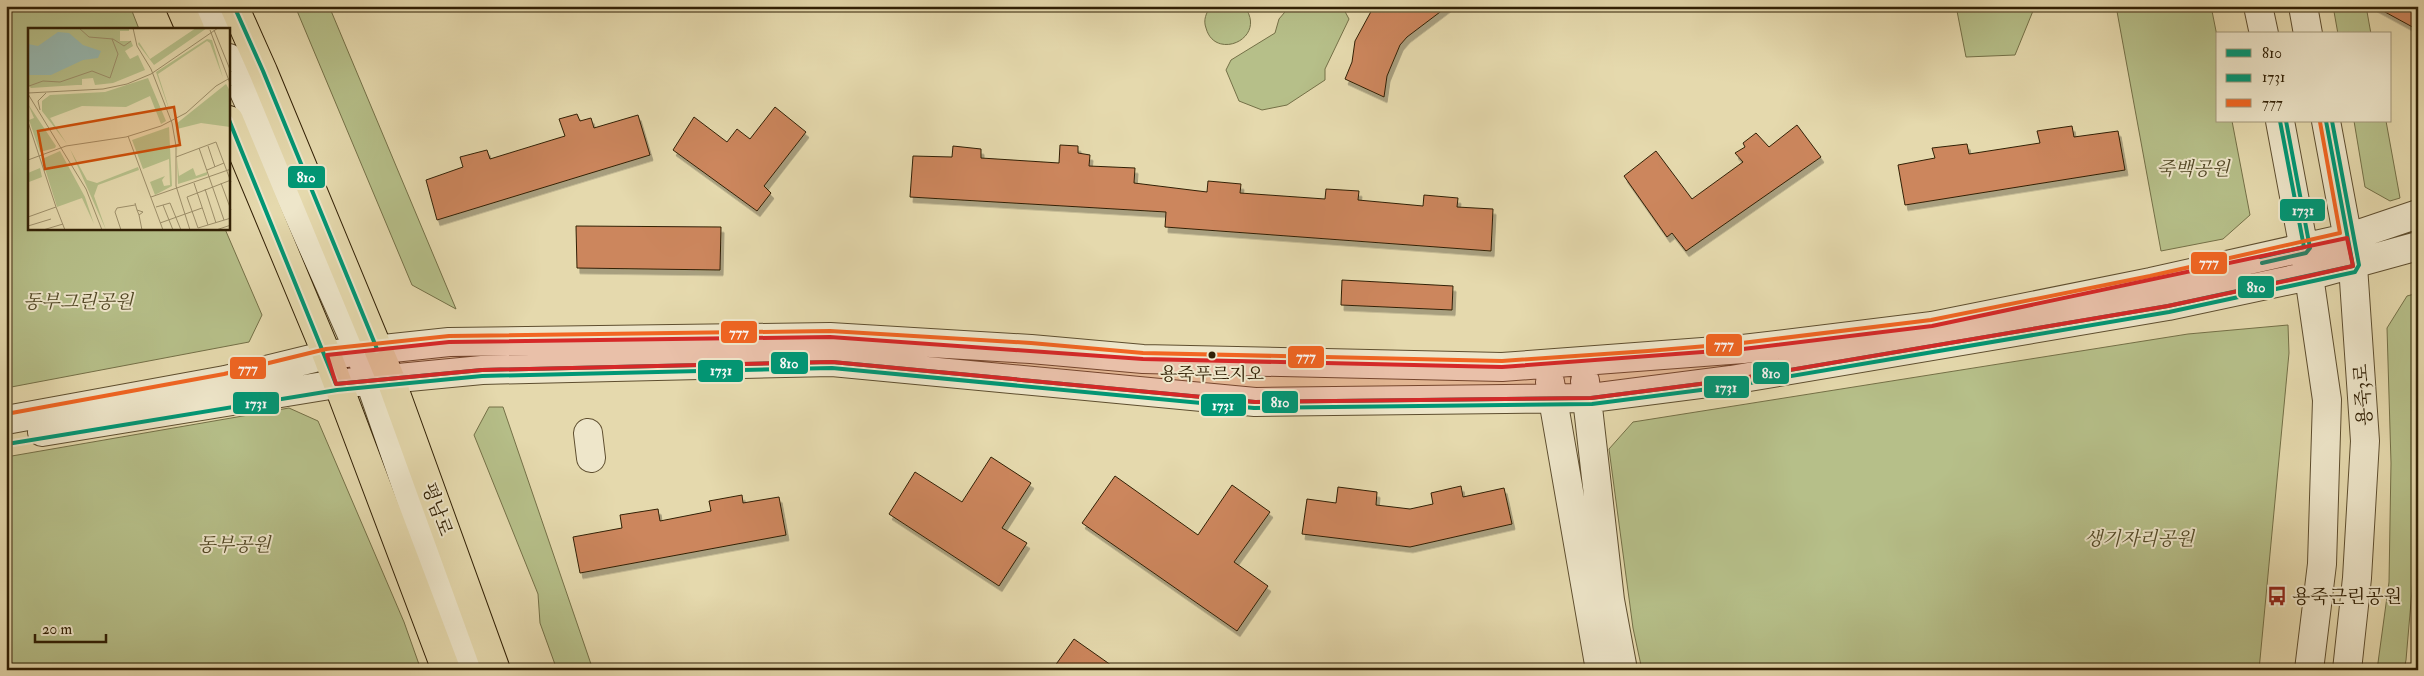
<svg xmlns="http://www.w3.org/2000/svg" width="2424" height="676" font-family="'IM FELL Double Pica','Noto Serif KR',serif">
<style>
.green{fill:#b6bf89;stroke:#747047}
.building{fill:#cc865d;stroke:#312005;filter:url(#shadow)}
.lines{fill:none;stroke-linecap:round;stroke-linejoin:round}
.minor-casing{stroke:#5e4e2f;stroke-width:30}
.major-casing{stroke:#312005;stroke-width:30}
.minor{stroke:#eee6ca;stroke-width:28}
.major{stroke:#e5d9ad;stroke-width:28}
.bus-1-casing{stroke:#eee6ca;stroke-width:8}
.bus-2-casing{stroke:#eee6ca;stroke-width:8}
.bus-3-casing{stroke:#eee6ca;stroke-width:8}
.bus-1{stroke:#009775;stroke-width:4}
.bus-2{stroke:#009775;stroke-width:4}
.bus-3{stroke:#f26522;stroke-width:4}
.marked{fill:#d62828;fill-opacity:0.2;stroke:#d62828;stroke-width:4;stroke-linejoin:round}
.bus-dot{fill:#312005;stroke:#eee6ca;stroke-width:2}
.labels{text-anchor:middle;stroke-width:4;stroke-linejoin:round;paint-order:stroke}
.bus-label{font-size:18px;fill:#312005;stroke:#eee6ca}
.park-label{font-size:19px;font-style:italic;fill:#524826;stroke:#eee6ca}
.street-label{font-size:19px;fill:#312005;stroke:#eee6ca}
.poi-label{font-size:19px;fill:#312005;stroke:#eee6ca;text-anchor:start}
.inset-road{fill:none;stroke:#9d8f6a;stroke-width:1}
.view{fill:#cd500b;fill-opacity:0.15;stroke:#cd500b;stroke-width:2.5}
.inset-edge{fill:none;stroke:#312005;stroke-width:2.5}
.line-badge{stroke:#eee6ca;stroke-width:2}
.badge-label{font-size:14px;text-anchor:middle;font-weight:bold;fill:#fff}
</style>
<defs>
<filter id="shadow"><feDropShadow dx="3" dy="5.5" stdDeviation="0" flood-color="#0004"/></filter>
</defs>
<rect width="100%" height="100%" fill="#e5d9ad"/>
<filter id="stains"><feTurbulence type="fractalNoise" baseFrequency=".004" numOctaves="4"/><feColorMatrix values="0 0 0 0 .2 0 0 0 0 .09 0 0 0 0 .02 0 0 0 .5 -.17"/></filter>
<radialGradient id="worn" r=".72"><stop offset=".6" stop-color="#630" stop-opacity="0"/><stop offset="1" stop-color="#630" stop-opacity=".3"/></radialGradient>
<path class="green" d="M6,6H130L139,29H29V229H225L262,315L249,342L6,388Z
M295,6H329L456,309L412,285Z
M1211,6H1244C1269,38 1215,62 1206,28C1203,20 1206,13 1211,6Z
M1290,6H1342L1349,19L1325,69V80L1287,105L1262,110L1239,101L1226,70L1231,60L1275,33L1279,19Z
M1956,6H2035L2015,55L1966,57Z
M2116,6H2211L2218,41V121H2232L2250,215L2223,239L2161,251Z
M2333,6H2366L2371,34H2338Z
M2354,121H2386L2400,198L2390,201L2365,187Z
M2418,293L2417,532L2406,660L2404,670H2377L2389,582L2391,463L2387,328L2407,296Z
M2288,325L2289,353L2259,670H1642L1633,628L1609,449L1633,422L2188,334Z
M489,407H503L593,670H557L540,623L538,594L474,435Z
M289,408L318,421L404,622L421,670H7L6,457Z"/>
<path class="building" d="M1374,6H1448L1407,37L1400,45L1387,76L1384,97L1345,79L1352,62L1355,41Z
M2374,6H2418V30Z
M775,107L806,132L764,186L771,193L757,211L673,150L694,117L727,142L737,129L750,139Z
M577,114L580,121L591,118L594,128L638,115L650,155L437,220L426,180L463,167L460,157L487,150L490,159L565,136L559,119Z
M1797,125L1821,157L1686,251L1672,233L1667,237L1624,176L1656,151L1692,199L1743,162L1735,153L1745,147L1743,143L1756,133L1769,147Z
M2072,126L2074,137L2118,131L2125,170L1905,205L1898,165L1935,158L1932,148L1967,144L1969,154L2040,143L2037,131Z
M1060,145L1078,146V153L1090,155L1089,166L1135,168L1134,183L1207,192L1208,181L1241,184L1240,193L1325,199L1326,189L1359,191L1358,200L1423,206L1424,195L1458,198L1457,207L1493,209L1491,251L1165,227L1166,212L910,197L913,156L952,157L953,146L981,149V158L1059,163Z
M576,226L721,227L720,270L577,268Z
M1342,280L1453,286L1452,310L1341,305Z
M991,457L1031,483L1002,528L1027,543L999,586L889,514L915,472L962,502Z
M1115,476L1198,535L1232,485L1270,512L1234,562L1268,586L1237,631L1082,523Z
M1461,486L1463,497L1504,488L1512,524L1410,547L1302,534L1307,499L1336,503L1338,487L1377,492L1376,505L1410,509L1433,504L1431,493Z
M742,495L743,503L779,497L786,535L580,573L573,537L622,528L620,515L658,509L660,521L711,511L709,501Z
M1074,639L1118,670H1052Z"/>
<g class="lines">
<defs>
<path id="minor" d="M206,6L216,29
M2258,6L2264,34
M2303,6L2308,34
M229,58L360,353L470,670
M2280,121L2309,276L2327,400L2322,564L2309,670
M2326,121L2353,266L2365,441L2357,578L2347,670
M1585,381L1610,600L1623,670
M1550,382L1600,670
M6,420L225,380L327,355L449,342L830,337L1031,349L1143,359L1502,367L1743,349L1932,326L2151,282L2347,238L2418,214
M42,432L336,384L482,370L832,362L1255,402L1591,398L1731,380L2168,306L2309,276L2418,246
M588,433L591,458"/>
<path id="major" d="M180,6L190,29
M234,6L263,71L391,380L496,670
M229,120L327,355L446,670"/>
</defs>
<use href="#minor" class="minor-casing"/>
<use href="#major" class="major-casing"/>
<use href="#minor" class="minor"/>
<use href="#major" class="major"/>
<defs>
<path id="bus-1" d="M234,6L263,71L377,349
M229,120L336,384L482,370L832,362L1255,402L1591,398L1731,380L2168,306L2353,266L2326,121
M2260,257L2304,247L2280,121"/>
<path id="bus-2" d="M2262,263L2306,253L2310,248L2286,121
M7,444L337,390L482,376L832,368L1254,408L1592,404L1732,386L2169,312L2355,272L2359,265L2332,121"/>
<path id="bus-3" d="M6,414L224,374L326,349L449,336L830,331L1031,343L1143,353L1502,361L1648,351L1742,343L1931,320L2150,276L2340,233L2320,122"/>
</defs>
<use href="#bus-1" class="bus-1-casing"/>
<use href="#bus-2" class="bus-2-casing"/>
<use href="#bus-3" class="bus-3-casing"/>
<use href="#bus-1" class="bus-1"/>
<use href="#bus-2" class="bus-2"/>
<use href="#bus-3" class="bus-3"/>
</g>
<path class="marked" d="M2347,238L2353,266L2309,276L2168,306L1731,380L1591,398L1255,402L832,362L482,370L336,384L327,355L449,342L830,337L1143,359L1502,367L1743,349L1932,326Z"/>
<defs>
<symbol id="bus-bare" viewBox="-9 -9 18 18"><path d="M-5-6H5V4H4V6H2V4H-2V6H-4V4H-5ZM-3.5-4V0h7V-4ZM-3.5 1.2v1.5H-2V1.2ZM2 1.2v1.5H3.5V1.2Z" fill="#8f2418" stroke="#eee6ca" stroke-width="2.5" paint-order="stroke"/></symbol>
</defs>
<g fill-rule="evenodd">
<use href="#bus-bare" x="2263" y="582" width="28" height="28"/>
</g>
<circle class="bus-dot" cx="1212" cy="355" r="4.5"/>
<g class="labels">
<g class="bus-label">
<text x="1212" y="380">용죽푸르지오</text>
</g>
<g class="park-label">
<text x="2193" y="175">죽백공원</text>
<text x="78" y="308">동부그린공원</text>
<text x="2139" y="545">생기자리공원</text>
<text x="234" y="551">동부공원</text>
</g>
<g class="street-label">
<text transform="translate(2362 395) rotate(-94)" y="7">용죽3로</text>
<text transform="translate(438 509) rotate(70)" y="7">평남로</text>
</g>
<g class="poi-label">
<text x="2292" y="603">용죽근린공원</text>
</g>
</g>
<g transform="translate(28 28)">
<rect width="202" height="202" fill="#e5d9ad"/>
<path d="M0,0H101V3H92V13H103L105,18L97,23L102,31L110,27L117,42L85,55L67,57L65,50L54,51V57H49L3,60L0,57ZM168,0H179L126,37L110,16L111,14L122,31ZM179,11L184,12L195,50L182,15L179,13L130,46L144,90L128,44ZM120,50L138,93L133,96L122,68L98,79L54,78L22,90L39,116L14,83V73L22,67L77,64ZM198,56L202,63V99L173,95L149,101L150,127L148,96ZM0,76L28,118L27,120L12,124L1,92L6,90ZM141,99L144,158L127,167L122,154L137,148L134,152L136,158L142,157L141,131L115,141L104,112ZM42,121L59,152L69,155L110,139L111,142L70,157L66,168L78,202ZM32,123L57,169L66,196L54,170L29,179L14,131ZM149,130L151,148L165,140L168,148L179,144V147L150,156ZM12,140L14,149L1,154L0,145Z" fill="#b6bf89"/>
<path d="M30,4L41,5L55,17L73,23L70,30L55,32L23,47H1L0,16L10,18Z" fill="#97b9b1"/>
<path class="inset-road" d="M51,0L61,9L85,11L96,18L103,13M105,0L109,18L123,41L144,95L148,118V158L162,202M182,2L203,58M186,2L203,44M1,58L15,53L32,54L64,43L82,50L90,26L84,11M0,65L75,61L99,56L123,46L190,0M0,66L58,161L74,202M12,82L10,73L18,65M0,94L28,179L0,189M100,108L135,202M180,118L187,139M171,120L196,192M148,129L188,114L203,154M0,132L38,118L98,109L133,98L158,85L188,58L202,50M179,142L196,135M203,152L159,169L170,200L203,190M166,155L180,197M193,155L203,182M177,161L188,195M123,169L203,141M107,175L109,182L115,184L111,187L109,182M135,177L145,202M28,179L37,202M128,179L142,175L153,202M111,187L114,202M132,195L174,180M0,198L23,191M15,202L35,196M93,202L87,184L89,180L107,177M188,202L203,197"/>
<path class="view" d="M146,79L152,117L17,141L10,103Z"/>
<rect width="202" height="202" class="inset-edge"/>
</g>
<g class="line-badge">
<rect x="287" y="165" width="39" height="24" rx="5" fill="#009775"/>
<rect x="2279" y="198" width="47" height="24" rx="5" fill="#009775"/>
<rect x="2190" y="251" width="38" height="24" rx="5" fill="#f26522"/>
<rect x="2237" y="275" width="38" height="24" rx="5" fill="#009775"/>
<rect x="720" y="320" width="38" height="24" rx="5" fill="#f26522"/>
<rect x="1705" y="333" width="38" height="24" rx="5" fill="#f26522"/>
<rect x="1287" y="345" width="38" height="24" rx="5" fill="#f26522"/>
<rect x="770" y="351" width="39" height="24" rx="5" fill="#009775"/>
<rect x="229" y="356" width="38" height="24" rx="5" fill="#f26522"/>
<rect x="697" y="359" width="47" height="24" rx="5" fill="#009775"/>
<rect x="1752" y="361" width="38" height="24" rx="5" fill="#009775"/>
<rect x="1703" y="375" width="47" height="24" rx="5" fill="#009775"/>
<rect x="1261" y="390" width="38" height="24" rx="5" fill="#009775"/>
<rect x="232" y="391" width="48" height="24" rx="5" fill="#009775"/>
<rect x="1200" y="393" width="47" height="24" rx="5" fill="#009775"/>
</g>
<g class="badge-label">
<text x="306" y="182">810</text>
<text x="2303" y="215">1731</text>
<text x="2209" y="267">777</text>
<text x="2256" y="292">810</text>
<text x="739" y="337">777</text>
<text x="1724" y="349">777</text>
<text x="1306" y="361">777</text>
<text x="789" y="368">810</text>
<text x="248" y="373">777</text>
<text x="721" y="375">1731</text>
<text x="1771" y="378">810</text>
<text x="1726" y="392">1731</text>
<text x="1280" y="407">810</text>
<text x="256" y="408">1731</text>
<text x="1223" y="410">1731</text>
</g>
<rect width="2424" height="676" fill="none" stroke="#e5d9ad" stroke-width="25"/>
<rect x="8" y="8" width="2409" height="661" fill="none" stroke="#312005" stroke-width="2.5"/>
<rect x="12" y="12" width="2399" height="651" fill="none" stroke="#312005"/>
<rect x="2216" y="32" width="175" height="90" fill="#eee6ca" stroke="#a2977b"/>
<rect x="2226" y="49" width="25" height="8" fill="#009775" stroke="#a2977b"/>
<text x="2262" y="58" font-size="15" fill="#312005">810</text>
<rect x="2226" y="74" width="25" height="8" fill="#009775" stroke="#a2977b"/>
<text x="2262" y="82" font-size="15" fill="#312005">1731</text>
<rect x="2226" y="99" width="25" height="8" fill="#f26522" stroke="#a2977b"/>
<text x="2262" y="108" font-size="15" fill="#312005">777</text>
<path d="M35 634v8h71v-8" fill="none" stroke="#312005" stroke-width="2.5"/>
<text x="42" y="634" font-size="15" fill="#312005" stroke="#eee6ca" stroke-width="4" paint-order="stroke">20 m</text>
<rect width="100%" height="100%" filter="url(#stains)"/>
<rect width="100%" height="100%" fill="url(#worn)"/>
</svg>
